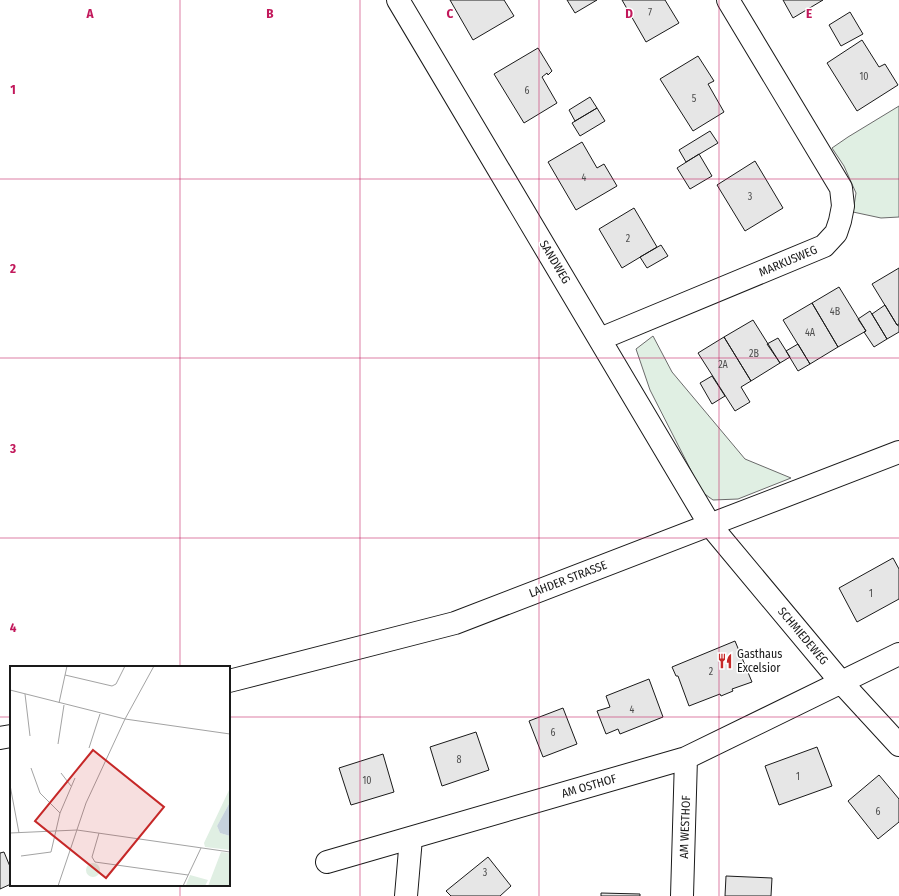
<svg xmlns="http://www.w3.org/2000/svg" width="899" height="896" font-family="'Fira Sans Condensed',sans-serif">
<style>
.green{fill:#e0efe3;stroke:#6a6a6a}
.building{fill:#e6e6e6;stroke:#1a1a1a}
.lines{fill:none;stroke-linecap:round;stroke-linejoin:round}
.minor-casing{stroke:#1a1a1a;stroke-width:24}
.minor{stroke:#fff;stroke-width:22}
.grid{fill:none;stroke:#c2185b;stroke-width:1;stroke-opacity:0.55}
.labels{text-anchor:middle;stroke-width:3;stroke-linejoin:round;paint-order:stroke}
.number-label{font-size:10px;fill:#4d4d4d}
.street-label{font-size:12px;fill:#1a1a1a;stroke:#fff}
.poi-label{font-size:12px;fill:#1a1a1a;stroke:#fff;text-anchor:start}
.inset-road{fill:none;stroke:#a3a3a3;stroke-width:1}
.view{fill:#c62828;fill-opacity:0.15;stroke:#c62828;stroke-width:2}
.inset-edge{fill:none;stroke:#1a1a1a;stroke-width:2}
.grid-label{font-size:13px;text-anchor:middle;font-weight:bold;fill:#c2185b;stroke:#fff;stroke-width:3;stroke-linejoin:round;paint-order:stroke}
</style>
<rect width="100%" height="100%" fill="#fff"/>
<path class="green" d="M899,106V217L881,218L853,212L856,193L844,166L832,148L848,137Z
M653,336L672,372L745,459L791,478L738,499L713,500L702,492L650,390L636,349Z"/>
<path class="building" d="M450,0H504L514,16L473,40Z
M567,0H597L575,13Z
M622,0H665L679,23L646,42Z
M783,0H823L793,18Z
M850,12L863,34L841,46L829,25Z
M862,40L879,67L885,64L898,85L857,111L827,63Z
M538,48L552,71L548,75L547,73L542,77L557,103L524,123L494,74Z
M698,56L714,81L708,84L724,112L693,131L660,79Z
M590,97L597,108L575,121L569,110Z
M597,108L605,121L580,136L572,123Z
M710,131L718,143L686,162L679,150Z
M582,142L597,168L604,164L617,186L576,210L548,162Z
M699,154L712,176L690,189L677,168Z
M755,161L783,208L745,231L717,185Z
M634,208L657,247L622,268L599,229Z
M661,245L668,256L647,268L640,257Z
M899,268V324L897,325L872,284Z
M839,287L866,331L838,347L812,303Z
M812,303L838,347L810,364L783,320Z
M885,305L897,325L899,326V332L887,339L872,314Z
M870,311L887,339L874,347L864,332L866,331L858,319Z
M753,320L780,363L751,381L724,337Z
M724,337L751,381L741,387L750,402L735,411L698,353Z
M778,338L790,357L780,363L767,344Z
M798,344L810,364L798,371L786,351Z
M712,376L725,396L712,404L700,383Z
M893,558L899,569V599L857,622L839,588Z
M735,641L752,682L732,689L733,691L721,696L720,694L689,706L678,676H676L672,667Z
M649,679L663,717L620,734L618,729L606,734L597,711L610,707L606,696Z
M563,708L577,744L543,757L529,721Z
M476,732L489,770L442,786L430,747Z
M817,747L832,786L779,805L765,766Z
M383,754L394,792L351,805L339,768Z
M879,775L899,799V822L878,839L848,801Z
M4,852L11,869V884L0,889V853Z
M488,857L511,886L500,896H451L446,891Z
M726,876L772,878L771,896H725Z
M601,893L640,894V896H601Z"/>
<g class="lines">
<defs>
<path id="minor" d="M398,0L710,525L841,682L899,745
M600,339L824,246L836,233L840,221L843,206L841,188L728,0
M229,681L455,623L899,452
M0,738L11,736
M327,862L686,758L899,654
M406,896L411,838
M682,896L686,758"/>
</defs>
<use href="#minor" class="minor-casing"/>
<use href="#minor" class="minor"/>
</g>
<path class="grid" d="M180,0V667M360,0V896M539,0V896M719,0V896M0,179H899M0,358H899M0,538H899M0,717H11M229,717H899M180,885V896"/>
<defs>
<symbol id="restaurant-bare" viewBox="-9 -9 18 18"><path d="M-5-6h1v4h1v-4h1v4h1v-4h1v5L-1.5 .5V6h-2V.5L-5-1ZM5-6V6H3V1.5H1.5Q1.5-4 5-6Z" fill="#c62828" stroke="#fff" stroke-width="2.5" paint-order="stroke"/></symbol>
</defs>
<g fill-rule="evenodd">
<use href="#restaurant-bare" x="714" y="650" width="22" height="22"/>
</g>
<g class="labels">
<g class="number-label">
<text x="650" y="16">7</text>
<text x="864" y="80">10</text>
<text x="527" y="94">6</text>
<text x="694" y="102">5</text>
<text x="584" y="181">4</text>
<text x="750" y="200">3</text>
<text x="628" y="242">2</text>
<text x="835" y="315">4B</text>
<text x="810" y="336">4A</text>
<text x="754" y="357">2B</text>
<text x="723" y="368">2A</text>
<text x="871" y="597">1</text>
<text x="711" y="675">2</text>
<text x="632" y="713">4</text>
<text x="553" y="736">6</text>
<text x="459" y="763">8</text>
<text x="798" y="780">1</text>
<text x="367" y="784">10</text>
<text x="878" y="815">6</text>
<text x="485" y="876">3</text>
</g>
<g class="street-label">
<text transform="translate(788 261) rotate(-23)" y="4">MARKUSWEG</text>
<text transform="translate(555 262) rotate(59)" y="4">SANDWEG</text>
<text transform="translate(568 579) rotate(-21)" y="4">LAHDER STRASSE</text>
<text transform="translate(803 636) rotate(50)" y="4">SCHMIEDEWEG</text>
<text transform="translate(589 786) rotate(-16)" y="4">AM OSTHOF</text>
<text transform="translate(685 827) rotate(-88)" y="4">AM WESTHOF</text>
</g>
<g class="poi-label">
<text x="737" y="658">Gasthaus<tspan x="737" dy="14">Excelsior</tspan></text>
</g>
</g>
<g transform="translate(10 666)">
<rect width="220" height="220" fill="#fff"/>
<path d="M220,122V136L207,160L210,167L220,170V184L195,181L194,177ZM211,186L220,187V220H198ZM76 204a7 7 0 1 1 14 0a7 7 0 1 1-14 0ZM180,209L198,214L195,220L176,219Z" fill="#e0efe3"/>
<path d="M220,136V170L210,167L207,160Z" fill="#c6d2dc"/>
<path class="inset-road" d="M55,9L102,20L106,18L115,0M0,24L115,53L220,68M15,28L20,70M49,37L57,0M48,78L54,39M79,82L90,48M21,102L30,127L50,147M51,107L61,120M0,119L9,167M0,167L67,164L220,186M89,167L82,191L85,196L178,209M11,190L41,186L50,147L65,112M48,220L76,137L115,53L144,0M173,220L191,182"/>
<path class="view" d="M83,84L154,141L96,212L25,155Z"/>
<rect width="220" height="220" class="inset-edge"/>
</g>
<g class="grid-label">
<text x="90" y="18">A</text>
<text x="270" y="18">B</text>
<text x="450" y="18">C</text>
<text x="629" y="18">D</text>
<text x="809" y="18">E</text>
<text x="13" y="94">1</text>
<text x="13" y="273">2</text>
<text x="13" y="453">3</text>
<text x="13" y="632">4</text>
</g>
</svg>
